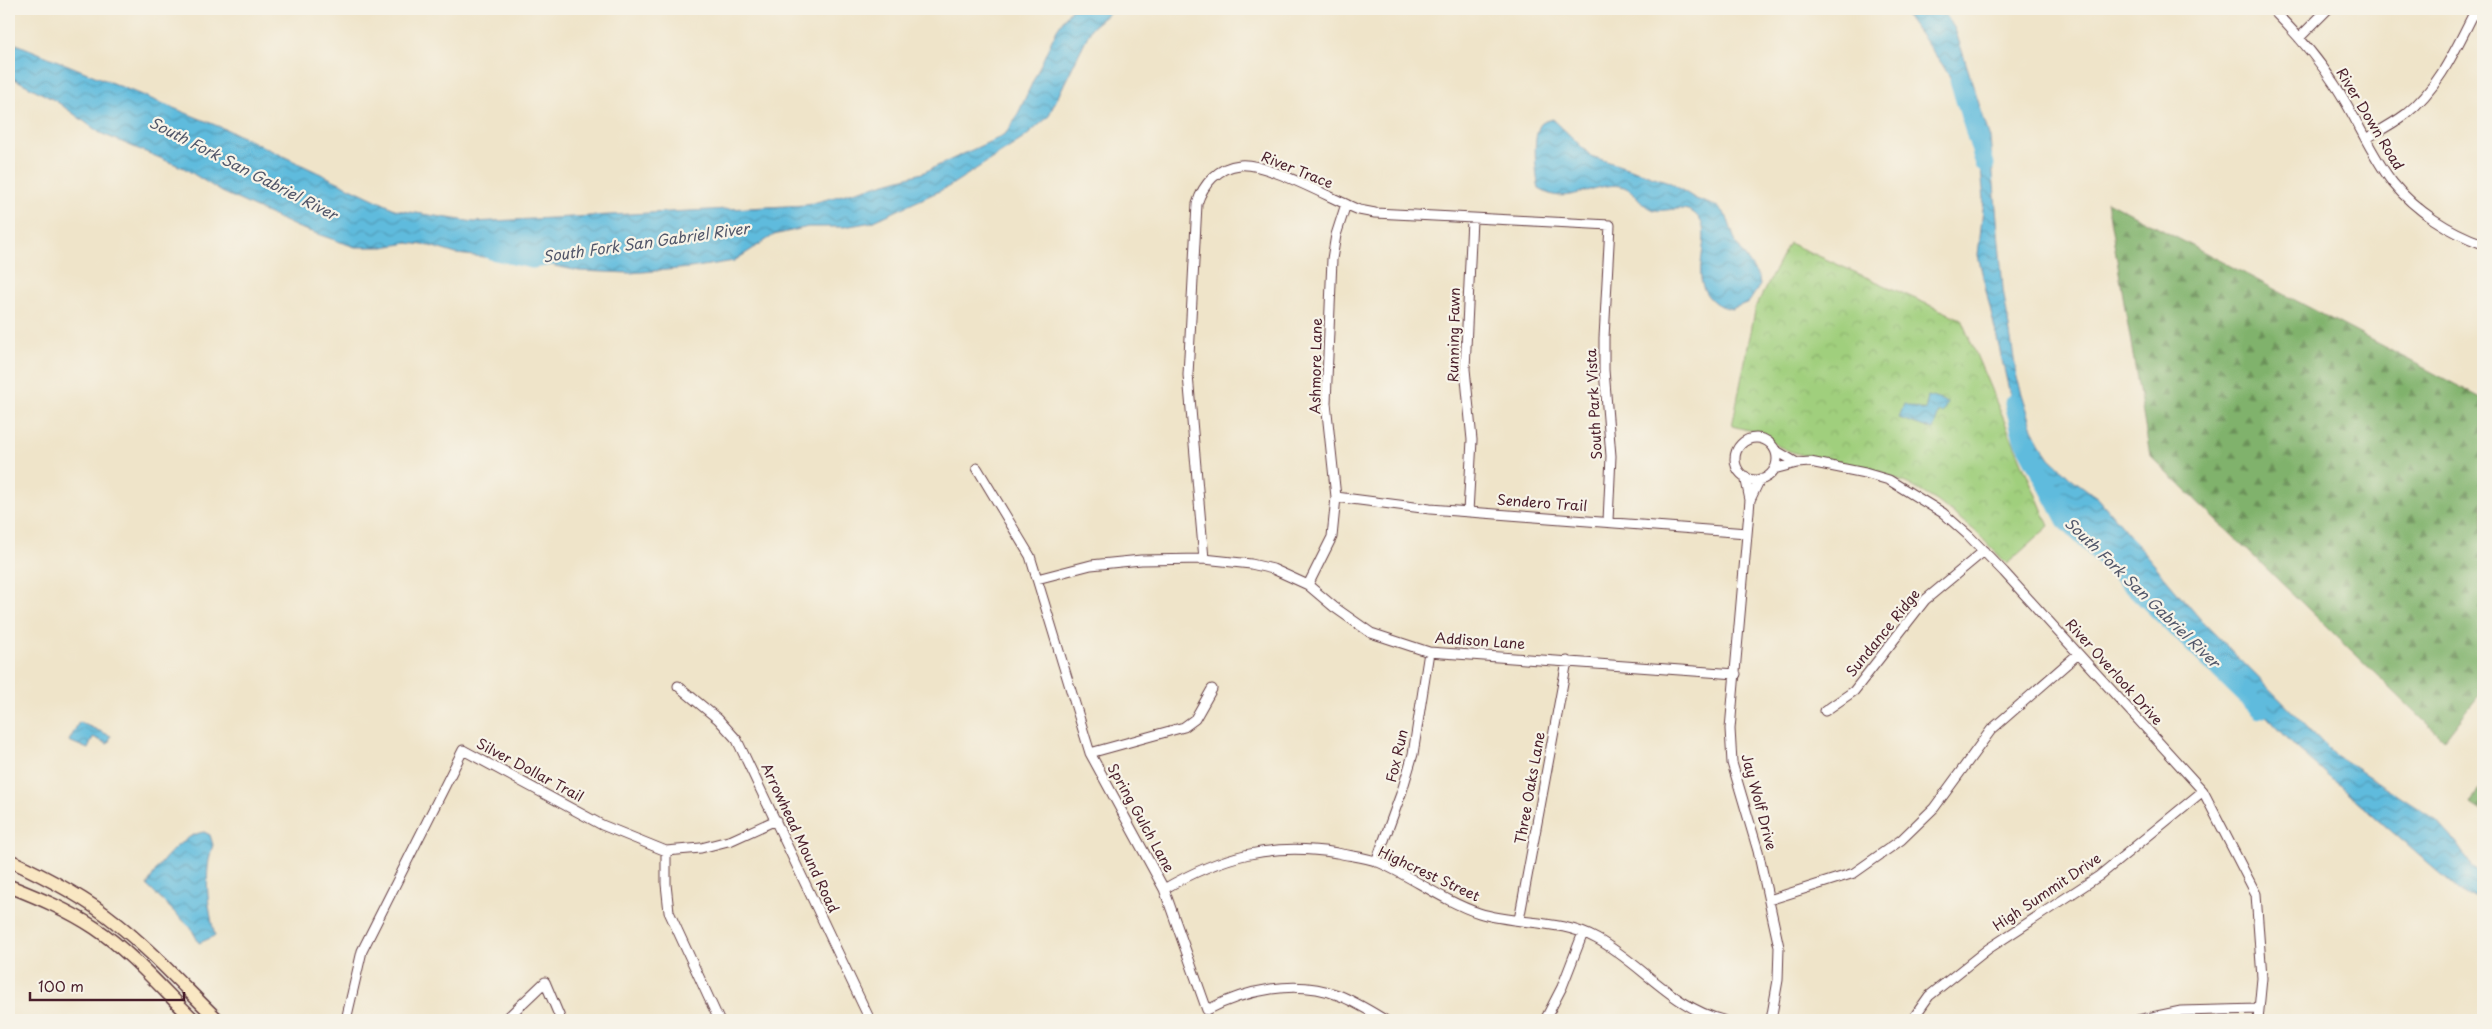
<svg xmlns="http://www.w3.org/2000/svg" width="2492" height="1029" font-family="'Playpen Sans',sans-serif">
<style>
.forest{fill:url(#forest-firs);stroke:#65684c}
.park{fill:url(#park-crowns);stroke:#757754}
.water{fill:url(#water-waves);stroke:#546d84}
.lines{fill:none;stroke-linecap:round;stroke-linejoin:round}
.river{stroke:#5fbbdd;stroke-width:19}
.street-casing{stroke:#633d43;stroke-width:11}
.secondary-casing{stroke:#633d43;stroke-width:15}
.street{stroke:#fff;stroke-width:9}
.secondary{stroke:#f9e7c3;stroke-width:12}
.labels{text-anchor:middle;stroke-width:4.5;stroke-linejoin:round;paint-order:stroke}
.street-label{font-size:14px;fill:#4a1f2b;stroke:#f7f3e8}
.water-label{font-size:15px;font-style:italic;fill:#515669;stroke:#f7f3e8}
</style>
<defs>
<pattern id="forest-firs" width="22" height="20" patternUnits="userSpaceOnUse" patternTransform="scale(1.25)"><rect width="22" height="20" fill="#80b26c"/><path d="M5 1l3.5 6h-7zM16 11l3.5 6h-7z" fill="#6b9059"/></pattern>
<pattern id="park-crowns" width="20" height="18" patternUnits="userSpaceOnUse" patternTransform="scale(1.25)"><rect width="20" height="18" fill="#a0cf7d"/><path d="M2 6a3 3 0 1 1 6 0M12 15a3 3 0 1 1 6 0" fill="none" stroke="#8bb16c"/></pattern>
<pattern id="water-waves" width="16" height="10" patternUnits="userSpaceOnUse" patternTransform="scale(1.25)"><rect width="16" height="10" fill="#5fbbdd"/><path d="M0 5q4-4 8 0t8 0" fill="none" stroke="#5097b3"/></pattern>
</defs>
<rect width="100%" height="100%" fill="#f7f3e8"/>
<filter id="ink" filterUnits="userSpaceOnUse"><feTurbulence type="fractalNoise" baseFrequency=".02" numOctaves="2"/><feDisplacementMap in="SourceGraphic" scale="10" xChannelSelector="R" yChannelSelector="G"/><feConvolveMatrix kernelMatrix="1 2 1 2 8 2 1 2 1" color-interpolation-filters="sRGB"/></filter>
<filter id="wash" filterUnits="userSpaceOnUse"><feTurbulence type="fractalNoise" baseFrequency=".0096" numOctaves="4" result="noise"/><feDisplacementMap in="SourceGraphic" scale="20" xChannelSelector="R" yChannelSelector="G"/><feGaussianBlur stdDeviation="1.12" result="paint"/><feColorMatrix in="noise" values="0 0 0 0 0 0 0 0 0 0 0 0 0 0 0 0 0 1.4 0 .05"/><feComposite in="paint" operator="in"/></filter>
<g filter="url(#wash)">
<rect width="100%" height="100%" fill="#efe4c9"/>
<path class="forest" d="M2107,201L2483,399V690L2444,740L2150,456Z
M2483,783V812L2471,804Z"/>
<path class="park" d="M1789,243L1961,319L2049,526L2007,564L1974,530L1937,501L1910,485L1881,472L1811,458L1789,451L1776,445L1764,434L1732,426L1756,306Z"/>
<path class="water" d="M1071,9H1114L1092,27L1048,117L1024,138L948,187L872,222L844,227H808L774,235L734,261L690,268L630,273L579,271L555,266L537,256L529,254L493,258L456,254L430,246L408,243L383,247H355L297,227L222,192L184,168L100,133L56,101L9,76V41L230,131L397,210L474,222L806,205L922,173L1000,137L1007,132L1016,118L1057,29Z
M1901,9H1942L1955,29L1990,138L2003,289L2017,378L2033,429L2042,446L2050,458L2071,478L2098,498L2201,620L2334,754L2436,820L2454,840L2473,868L2483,877V899L2464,895L2297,748L2212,660L2113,565L2068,513L2035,469L2011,399L1978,255L1984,199L1977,133L1968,108L1942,64Z
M1553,119L1591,156L1669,182L1696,199L1718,207L1727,217L1736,243L1759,278L1760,285L1749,302L1731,309C1726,307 1718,306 1714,302C1683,278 1719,234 1695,214C1682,203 1664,214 1651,209C1641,205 1635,191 1624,187C1602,180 1576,200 1553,195C1548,194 1543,191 1539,189C1536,175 1531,133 1542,123C1545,121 1550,120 1553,119Z
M1928,396L1947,402L1943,413L1939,412L1933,430L1899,418L1904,404L1925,411Z
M79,722L111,736L108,744L93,737L88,749L69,741Z
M204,832L210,835L213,845C203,872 208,908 215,936L199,943L191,928L147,886C156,866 181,835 204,832Z"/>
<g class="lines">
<path class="river" d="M1959,81L1985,164
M491,250L532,259L565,254
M2014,403L2023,439L2066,520L2260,709"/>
</g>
</g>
<g filter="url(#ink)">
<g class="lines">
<defs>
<path id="street" d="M2272,9C2295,32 2317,57 2335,85C2356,116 2370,154 2393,183C2416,211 2449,232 2483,244
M2299,38L2328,9
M2367,138C2381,130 2394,123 2406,114C2440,87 2457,46 2476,9
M1735 459a21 21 0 1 1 42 0a21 21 0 1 1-42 0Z
M1775,450L1797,463
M977,468L1030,556L1090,753L1164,889L1207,1010C1245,990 1296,979 1338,995C1354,1001 1370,1011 1385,1020
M1774,469L1797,463L1810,462L1865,473L1889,480L1943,513L1969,536L2004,572L2203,791L2256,894L2262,978L2258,1020
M1745,476L1750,500
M1760,479L1750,500L1730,729L1732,763L1758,851L1779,947L1778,980L1771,1020
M1336,497L1430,509L1747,533
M1468,512L1472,440L1465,369L1472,219
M1204,559L1188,375L1197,204C1203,184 1218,167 1240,165C1266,162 1332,199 1359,210L1375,213L1610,225L1604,338V370L1611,456L1608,521
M1037,579L1091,565L1141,560L1204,559L1251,564L1273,569L1308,585L1334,607L1371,633L1429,652L1736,674
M1308,585L1332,537L1336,497L1326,403L1332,259L1336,235L1346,204
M678,686L718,719L737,740L870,1020
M1825,711L1854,691L1925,600L1984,551
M1090,753L1184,727L1195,719L1212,689
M666,851V884L669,912L719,1020
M1376,862L1402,791L1413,754L1429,652
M1164,889C1221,856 1271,842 1337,853C1350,856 1365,857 1378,862C1413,877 1443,901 1479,913C1517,925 1561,919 1597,939C1641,963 1673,1008 1723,1020
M1769,900L1854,873L1901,840L1934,808L1991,730L2078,654
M1519,920L1567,661
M346,1020L362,951L463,750L602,825L666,851L701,848L732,840L776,820
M505,1020L545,982L561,1020
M1545,1020L1562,987L1583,933
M1912,1020L1929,996L1988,949L2099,876L2203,791
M2138,1020L2181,1011L2259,1009"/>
<path id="secondary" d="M9,860C46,877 83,896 115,922C152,951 184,987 218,1020
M9,886C39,898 68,910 95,928C132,953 162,989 194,1020"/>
</defs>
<use href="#street" class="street-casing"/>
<use href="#secondary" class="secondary-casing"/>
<use href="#street" class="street"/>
<use href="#secondary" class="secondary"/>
</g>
</g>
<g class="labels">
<g class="street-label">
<text transform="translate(2370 119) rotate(59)" y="5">River Down Road</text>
<text transform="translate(1297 170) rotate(22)" y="5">River Trace</text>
<text transform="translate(1454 335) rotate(-89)" y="5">Running Fawn</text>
<text transform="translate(1316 366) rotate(-89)" y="5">Ashmore Lane</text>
<text transform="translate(1594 404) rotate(-93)" y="5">South Park Vista</text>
<text transform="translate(1542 503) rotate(4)" y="5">Sendero Trail</text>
<text transform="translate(1883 633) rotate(-51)" y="5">Sundance Ridge</text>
<text transform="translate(1480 641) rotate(4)" y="5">Addison Lane</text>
<text transform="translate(2114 672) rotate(48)" y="5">River Overlook Drive</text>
<text transform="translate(1397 756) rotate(-77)" y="5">Fox Run</text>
<text transform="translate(530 770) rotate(28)" y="5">Silver Dollar Trail</text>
<text transform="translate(1530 788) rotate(-80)" y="5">Three Oaks Lane</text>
<text transform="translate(1759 802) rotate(75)" y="5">Jay Wolf Drive</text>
<text transform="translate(1141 818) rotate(61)" y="5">Spring Gulch Lane</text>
<text transform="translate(800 838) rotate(65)" y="5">Arrowhead Mound Road</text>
<text transform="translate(1429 874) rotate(25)" y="5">Highcrest Street</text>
<text transform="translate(2047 892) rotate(-34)" y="5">High Summit Drive</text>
</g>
<g class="water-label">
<text transform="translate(243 169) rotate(27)" y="5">South Fork San Gabriel River</text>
<text transform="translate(646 243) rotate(-8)" y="5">South Fork San Gabriel River</text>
<text transform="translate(2142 593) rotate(44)" y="5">South Fork San Gabriel River</text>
</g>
</g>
<rect width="2492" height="1029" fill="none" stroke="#f7f3e8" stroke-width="30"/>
<path d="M30 992v8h154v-8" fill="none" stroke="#4a1f2b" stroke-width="2.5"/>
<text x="38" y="992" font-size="15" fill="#4a1f2b" stroke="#f7f3e8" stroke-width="4" paint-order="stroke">100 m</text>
</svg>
